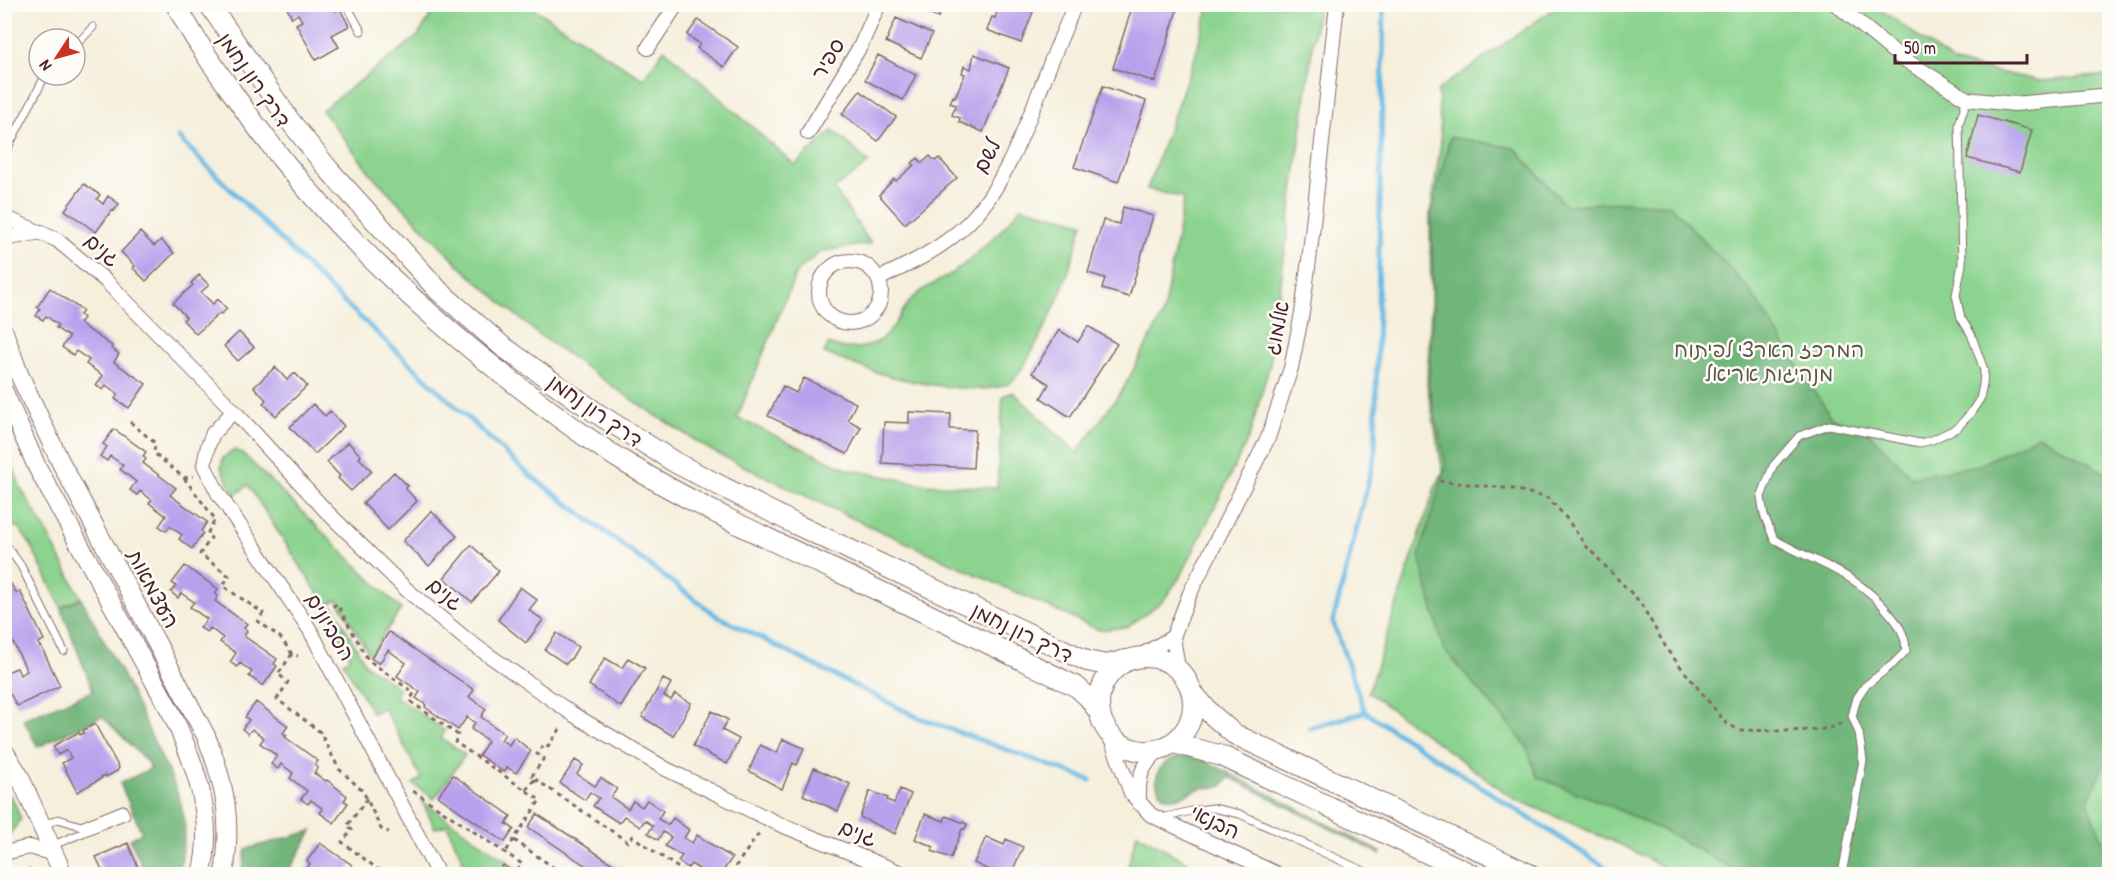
<svg xmlns="http://www.w3.org/2000/svg" width="2114" height="879" font-family="'Patrick Hand','Playpen Sans Hebrew',sans-serif">
<style>
.green{fill:#8bd38e;stroke:#6a795c;stroke-width:1.5}
.forest{fill:#70b579;stroke:#5d6a52;stroke-width:1.5}
.lines{fill:none;stroke-linecap:round;stroke-linejoin:round}
.stream{stroke:#68b9e3;stroke-width:5}
.building{fill:#b8a1ec}
.service-casing{stroke:#866869;stroke-width:9}
.minor-casing{stroke:#866869;stroke-width:16}
.tertiary-casing{stroke:#866869;stroke-width:20}
.secondary-casing{stroke:#866869;stroke-width:22}
.path{stroke:#866869;stroke-width:3;stroke-dasharray:4.5 4.5;stroke-linecap:butt}
.service{stroke:#fff;stroke-width:7}
.minor{stroke:#fff;stroke-width:14}
.tertiary{stroke:#fff;stroke-width:18}
.secondary{stroke:#fff;stroke-width:20}
.labels{text-anchor:middle;stroke-width:5;stroke-linejoin:round;paint-order:stroke}
.street-label{font-size:21px;fill:#4a1f2b;stroke:#fdfcf7}
.park-label{font-size:21px;fill:#5e5549;stroke:#fdfcf7}
</style>
<rect width="100%" height="100%" fill="#fdfcf7"/>
<filter id="ink" filterUnits="userSpaceOnUse"><feTurbulence type="fractalNoise" baseFrequency=".0167" numOctaves="2"/><feDisplacementMap in="SourceGraphic" scale="12" xChannelSelector="R" yChannelSelector="G"/><feConvolveMatrix kernelMatrix="1 2 1 2 8 2 1 2 1" color-interpolation-filters="sRGB"/></filter>
<filter id="wash" filterUnits="userSpaceOnUse"><feTurbulence type="fractalNoise" baseFrequency=".008" numOctaves="4" result="noise"/><feDisplacementMap in="SourceGraphic" scale="24" xChannelSelector="R" yChannelSelector="G"/><feGaussianBlur stdDeviation="1.35" result="paint"/><feColorMatrix in="noise" values="0 0 0 0 0 0 0 0 0 0 0 0 0 0 0 0 0 1.4 0 .05"/><feComposite in="paint" operator="in"/></filter>
<g filter="url(#wash)">
<rect width="100%" height="100%" fill="#f5efdc"/>
<path class="green" d="M535,4L533,8L643,79L664,49L795,165L833,130L869,163L834,189L871,244L822,251L797,271L737,418L847,469L923,484L997,488L1003,396L1013,392L1077,453L1123,389L1163,314L1184,198L1147,189L1195,56L1209,5H1318L1270,364L1249,437L1182,574L1163,601L1127,627L1099,630L852,518L712,451L638,404L538,334L464,270L371,174L322,110L418,36L437,5Z
M1561,4L1874,5L1955,63L2041,81L2109,75V874H1676L1626,847L1513,798L1368,692L1435,488L1443,472L1427,385L1431,309L1430,215L1441,143L1438,90Z
M1021,207L1083,223C1069,273 1056,311 1030,355C1025,364 1019,376 1011,382C989,398 912,382 885,375C864,369 844,361 824,353L828,344C844,350 861,350 877,342C895,332 899,313 912,299C923,287 941,281 955,271C980,253 1002,231 1021,207Z
M5,443L21,489L44,527L81,598L61,607L30,544L19,528L5,523Z
M234,450L242,453L401,609L370,655L337,599L326,606L248,485L235,495L221,468L223,458Z
M335,609L366,665L399,688L395,696L445,731L441,738L465,755L434,799L413,784L421,778L384,708L372,713L343,662L350,658L329,613Z
M5,792L12,797L21,819L5,840Z
M422,801L521,871L518,874H463L461,871L466,868L447,825L435,828Z
M1137,833L1207,874H1126Z"/>
<path class="forest" d="M1450,137L1515,148L1565,205L1623,202L1670,205L1749,289L1831,417L1869,433L1912,477L1979,465L2039,435L2109,475V753L2088,801L2109,859V866L2091,874H1741L1674,836L1608,805L1537,777L1526,745L1443,648L1419,556L1446,466L1428,385L1433,307L1431,214Z
M81,598L122,674L174,784L181,803L185,828L180,874H146L130,839L142,833L120,783L150,769L147,762L102,716L38,747L23,719L93,691L61,608Z
M1193,756L1202,759L1381,852L1380,854L1229,777L1221,787C1213,787 1206,787 1198,789C1190,792 1180,799 1171,798C1155,796 1152,775 1163,765C1171,757 1182,757 1193,756Z
M312,831L287,874H242L246,849Z"/>
<g class="lines">
<path class="stream" d="M179,138L330,289L528,474L717,616L917,717L1090,780
M1365,712L1333,622L1375,455L1384,4
M1310,728L1365,712L1616,874"/>
</g>
<g id="blocks">
<path class="building" d="M285,4H332L336,11L340,9L349,26L332,35L339,47L316,60L296,24L302,21L298,14L292,18Z
M904,4H943L938,18Z
M1000,4H1036L1021,43L987,30L992,17L995,18Z
M1133,4H1179L1155,82L1113,68Z
M896,18L932,34L921,58L886,42Z
M698,20L738,47L724,67L697,48L700,44L687,35Z
M974,54L1009,68L983,132L959,122L960,118L952,115L956,105L950,103L953,96L955,97L965,74L962,73L964,66L971,69Z
M878,55L916,75L903,100L865,80Z
M1103,86L1146,101L1118,182L1074,167Z
M860,91L896,117L878,141L842,114Z
M1978,115L2032,130L2020,172L1967,158Z
M930,156L935,161L939,158L957,178L905,224L879,195L894,179L896,181L914,165L912,163L918,158L922,163Z
M84,184L100,195L97,199L103,204L108,196L119,204L114,211L112,210L96,232L65,210Z
M1123,207L1153,216L1129,297L1102,289L1105,278L1088,273L1103,220L1119,224Z
M140,232L154,246L161,240L174,253L146,281L133,268L135,266L121,252Z
M199,275L209,285L201,292L213,304L218,299L227,309L221,314L220,313L196,334L183,320L186,317L173,303L193,285L191,283Z
M50,288L83,311L80,315L83,318L79,323L112,346L111,348L119,354L114,362L146,384L129,408L115,399L118,394L106,385L103,390L96,385L103,376L86,364L89,360L76,351L73,355L62,347L69,337L56,328L58,325L46,316L43,320L36,316L40,309L37,307Z
M1088,326L1117,344L1070,417L1041,398L1049,384L1032,373L1059,330L1078,342Z
M239,332L254,347L238,361L224,346Z
M275,367L287,380L295,373L307,386L276,416L263,403L266,400L254,387Z
M804,378L856,403L848,420L861,427L847,454L768,416L783,386L796,393Z
M313,404L325,416L330,411L344,426L315,454L290,427Z
M909,412L951,414L950,429L975,430L973,468L882,463L884,422L909,423Z
M114,429L146,452L143,456L146,459L143,463L176,488L170,495L207,522L201,531L203,533L192,549L179,539L182,535L170,526L166,531L159,526L166,516L149,503L152,500L140,491L137,495L130,490L136,482L120,469L123,465L110,456L107,461L100,456L107,447L103,444Z
M348,442L361,456L359,458L372,471L351,491L338,478L340,476L327,462Z
M394,472L408,486L405,488L417,501L388,530L363,503Z
M431,511L457,536L429,566L403,541Z
M471,545L499,571L472,602L444,578Z
M185,566L218,589L215,594L218,596L215,601L247,624L244,628L247,631L244,636L277,659L274,664L277,666L263,686L249,676L252,672L240,663L237,667L230,662L236,653L220,642L223,638L210,628L207,632L200,628L207,619L190,607L194,602L181,593L178,598L171,592L176,586L172,583Z
M4,582L11,584L16,593L20,591L44,640L38,643L40,647L41,646L60,686L17,706L4,683V673L17,668L20,675L27,671L4,624Z
M520,587L537,600L529,610L543,620L526,643L498,620Z
M389,632L474,690L469,697L486,709L481,717L505,734L501,740L509,745L514,737L531,751L516,773L507,767L504,772L479,755L488,741L471,729L475,723L467,717L458,730L425,707L426,705L416,698L420,692L397,676L406,663L388,650L379,664L371,658Z
M557,633L578,647L571,659H570L566,664L545,650Z
M605,658L622,668L628,658L645,668L621,707L589,685Z
M663,679L671,683L664,696L671,700L675,694L691,703L673,736L642,717Z
M256,702L288,726L283,733L287,735L285,737L318,761L315,765L318,768L314,773L326,781L327,780L347,796L344,801L348,803L334,823L320,813L323,809L311,800L308,804L301,799L307,791L290,778L293,773L281,764L278,769L271,764L277,756L260,743L264,738L252,729L248,734L242,729L249,720L245,717Z
M712,711L728,720L722,730L739,739L727,764L693,746Z
M95,724L119,768L117,771L106,777L105,775L101,777L102,778L77,792L62,763L71,758L67,750L58,755L53,746L79,732L80,735L84,733L83,730Z
M783,739L804,748L797,765L793,763L782,789L749,771L760,745L777,753Z
M575,760L583,765L577,774L595,786L601,778L617,789L611,797L628,809L633,801L642,807L647,800L663,811L658,819L668,825L673,818L689,830L684,838L692,843L697,835L732,858L721,874H707L691,864L688,868L678,861L682,856L665,846L671,837L663,832L658,840L648,833L653,826L645,820L640,827L624,816L619,823L593,806L599,798L590,792L585,800L560,783Z
M814,768L850,784L838,811L803,795Z
M453,775L511,816L506,824L514,829L505,842L438,796Z
M900,789L911,794L895,834L860,817L870,791L888,798L887,800L894,803Z
M537,814L628,874H598L528,827Z
M925,814L944,821L946,816L967,824L965,829H962L951,858L932,851L934,847L915,839Z
M986,837L1004,845L1006,839L1023,847L1011,874H989L991,871L974,863Z
M128,843L141,874H104L96,857Z
M320,843L352,865L348,870L354,874H322L315,870L312,874L305,870L310,864L307,861Z
M503,865L510,870L507,874H502L499,871Z"/>
</g>
</g>
<g filter="url(#ink)">
<use href="#blocks" fill-opacity="0" stroke="#866869" stroke-width="1.5"/>
<g class="lines">
<defs>
<path id="service" d="M346,4L361,31
M75,46L93,27
M4,155L43,80L48,75
M4,542L21,566L64,651
M1162,818L1191,811L1213,808L1240,814L1370,874
M42,826L58,819L81,826L123,809L126,815L51,846
M1842,874L1863,760L1859,733L1852,716L1857,698L1865,686L1893,664L1906,651C1906,637 1899,624 1890,614C1855,571 1819,565 1774,539L1764,515L1761,497L1773,466L1799,436L1829,425L1920,443L1932,440L1957,428L1970,414L1980,399L1983,385L1984,370L1971,334L1961,318L1956,295L1962,264L1959,124L1967,99"/>
<path id="minor" d="M1836,4L1899,56L1967,99L2014,104L2110,95
M648,48L677,4
M808,133L861,45L879,4
M4,217L57,240L106,281L234,411L327,512L407,590L467,640L574,715L666,769L779,824L904,874
M4,239L41,232
M819 292a31 31 0 1 1 62 0a31 31 0 1 1-62 0Z
M878,279C910,264 941,249 967,224C1003,189 1024,131 1042,85C1052,58 1064,31 1075,4
M234,411L213,433L208,446L204,465L218,493L310,630L438,874
M1140,656L1173,637
M1178,668L1173,637L1190,593L1268,438L1291,368L1302,313L1310,252L1337,4
M1110,736L1131,793L1151,815L1277,874
M1139,803C1138,777 1140,768 1159,750
M4,853L30,847L54,854"/>
<path id="tertiary" d="M4,332L19,374L60,461L206,736C226,786 232,821 224,874
M4,392L37,467L172,714C195,763 216,820 201,874
M4,751L19,775L63,874"/>
<path id="secondary" d="M176,4C192,36 212,64 232,92C311,207 411,305 522,389C555,415 590,441 626,463C700,508 779,544 858,581C931,615 1004,651 1077,687L1089,698L1099,712
M209,4L290,121L329,170L439,291L502,346L595,412L676,463L795,524L1087,661L1107,665L1126,660
M1099 704a47 47 0 1 1 94 0a47 47 0 1 1-94 0Z
M1192,692L1211,714L1234,734L1529,874
M1174,743L1222,756L1471,874"/>
</defs>
<use href="#service" class="service-casing"/>
<use href="#minor" class="minor-casing"/>
<use href="#tertiary" class="tertiary-casing"/>
<use href="#secondary" class="secondary-casing"/>
<path class="path" d="M130,422L155,443L154,453L184,478L193,476
M184,478L215,519L207,534L211,538L200,554L229,576L223,586L263,613L258,621L281,638L292,654L298,656
M1439,481L1514,489L1548,498L1564,515L1586,546L1640,602L1668,651L1726,723L1739,730L1784,731L1818,730L1834,727L1843,722
M325,611L337,604L368,660L414,693L410,701L458,735L455,742L540,800L505,853
M292,654L278,674L288,682L277,699L320,732L339,769L363,791L381,829L389,832
M535,779L628,842L632,836L687,874
M526,790L535,779L532,776L544,758L537,754L544,744L548,746L561,728
M413,791L522,864L515,874
M367,799L347,826L352,830L342,842L384,874
M514,840L563,874
M18,874L31,869L34,874
M730,874L760,832"/>
<use href="#service" class="service"/>
<use href="#minor" class="minor"/>
<use href="#tertiary" class="tertiary"/>
<use href="#secondary" class="secondary"/>
</g>
</g>
<g class="labels">
<g class="street-label">
<text transform="translate(828 59) rotate(-59)" y="7">ספיר</text>
<text transform="translate(254 80) rotate(55)" y="7">דרך רון נחמן</text>
<text transform="translate(987 156) rotate(-63)" y="7">לשם</text>
<text transform="translate(102 250) rotate(41)" y="7">גנים</text>
<text transform="translate(1277 328) rotate(-79)" y="7">אלמוג</text>
<text transform="translate(595 411) rotate(35)" y="7">דרך רון נחמן</text>
<text transform="translate(153 589) rotate(62)" y="7">העצמאות</text>
<text transform="translate(445 594) rotate(40)" y="7">גנים</text>
<text transform="translate(330 627) rotate(59)" y="7">הסביונים</text>
<text transform="translate(1022 633) rotate(26)" y="7">דרך רון נחמן</text>
<text transform="translate(1215 822) rotate(25)" y="7">הבנאי</text>
<text transform="translate(858 833) rotate(22)" y="7">גנים</text>
</g>
<g class="park-label">
<text x="1769" y="357">המרכז הארצי לפיתוח<tspan x="1769" dy="24">מנהיגות אריאל</tspan></text>
</g>
</g>
<rect width="2114" height="879" fill="none" stroke="#fdfcf7" stroke-width="24"/>
<g transform="translate(57 57) rotate(234)"><circle r="28" fill="#fdfcf7" stroke="#b5a4a5" stroke-width="1.5"/>
<path d="M0-4.5L10 22L0 15L-10 22Z" fill="#c8321e"/>
<text y="-9" font-size="16" font-weight="bold" text-anchor="middle" fill="#4a1f2b">N</text>
</g>
<path d="M1895 54v9h132v-9" fill="none" stroke="#4a1f2b" stroke-width="3"/>
<text x="1904" y="54" font-size="18" fill="#4a1f2b" stroke="#fdfcf7" stroke-width="4.5" paint-order="stroke">50 m</text>
</svg>
